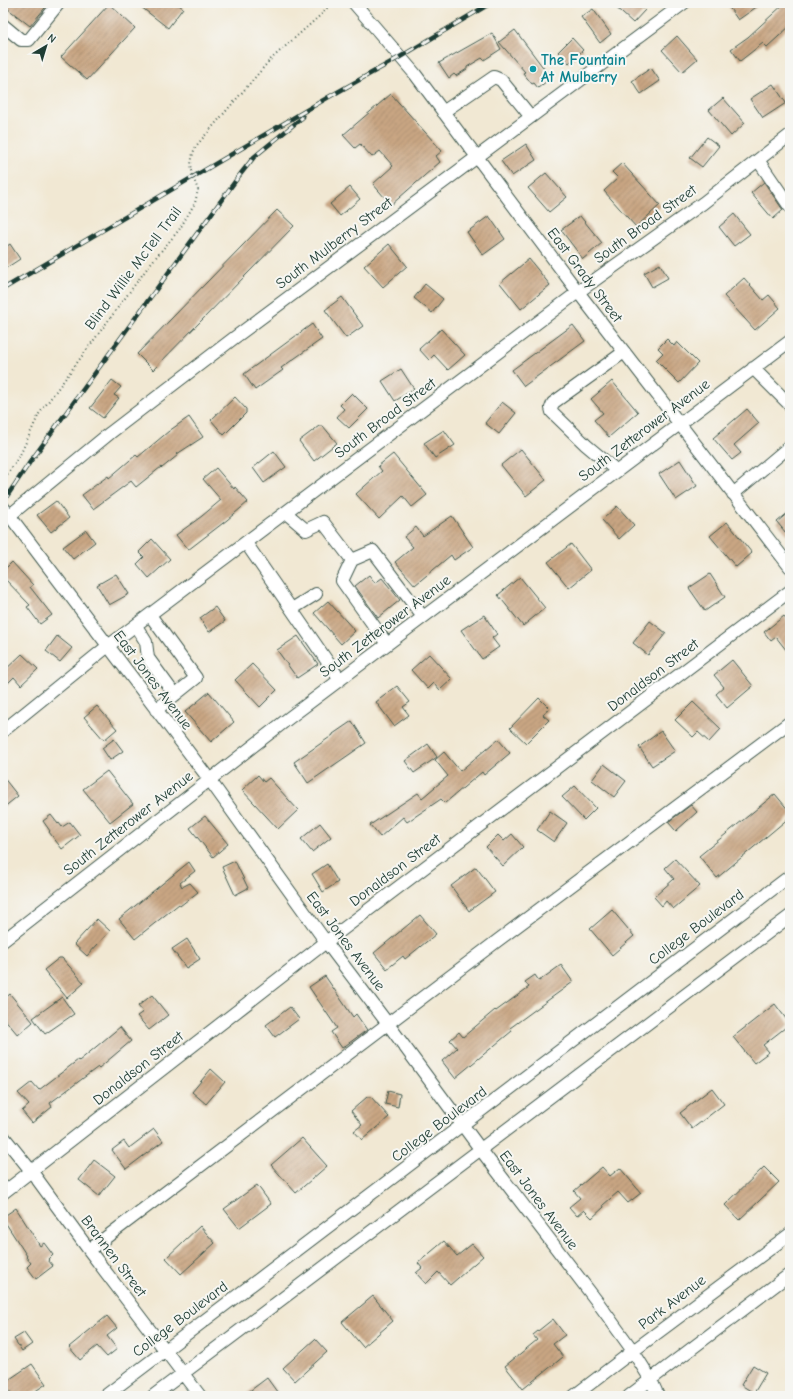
<svg xmlns="http://www.w3.org/2000/svg" width="793" height="1399" font-family="'Comic Neue',sans-serif">
<style>
.building{fill:url(#building-hatch)}
.lines{fill:none;stroke-linecap:round;stroke-linejoin:round}
.minor-casing{stroke:#3e574c;stroke-width:14}
.path{stroke:#3e574c;stroke-width:2;stroke-dasharray:1 3;stroke-linecap:butt}
.minor{stroke:#fff;stroke-width:12}
.rail-casing{stroke:#1f3d34;stroke-width:4.5}
.rail{stroke:#f6f6f2;stroke-width:3;stroke-dasharray:9;stroke-linecap:butt}
.culture-dot{fill:#0f9aa8;stroke:#f6f6f2;stroke-width:1.5}
.labels{text-anchor:middle;stroke-width:4;stroke-linejoin:round;paint-order:stroke}
.culture-label{font-size:15px;font-weight:bold;fill:#0d838f;stroke:#f6f6f2;text-anchor:start}
.street-label{font-size:15px;fill:#1f3d34;stroke:#f6f6f2}
</style>
<defs>
<pattern id="building-hatch" width="6" height="6" patternUnits="userSpaceOnUse"><rect width="6" height="6" fill="#c9a683"/><path d="M-1 1l2-2M0 6l6-6M5 7l2-2" fill="none" stroke="#a3886c"/></pattern>
</defs>
<rect width="100%" height="100%" fill="#f6f6f2"/>
<filter id="ink" filterUnits="userSpaceOnUse"><feTurbulence type="fractalNoise" baseFrequency=".025" numOctaves="2"/><feDisplacementMap in="SourceGraphic" scale="8" xChannelSelector="R" yChannelSelector="G"/><feConvolveMatrix kernelMatrix="1 2 1 2 8 2 1 2 1" color-interpolation-filters="sRGB"/></filter>
<filter id="wash" filterUnits="userSpaceOnUse"><feTurbulence type="fractalNoise" baseFrequency=".012" numOctaves="4" result="noise"/><feDisplacementMap in="SourceGraphic" scale="16" xChannelSelector="R" yChannelSelector="G"/><feGaussianBlur stdDeviation="0.9" result="paint"/><feColorMatrix in="noise" values="0 0 0 0 0 0 0 0 0 0 0 0 0 0 0 0 0 1.4 0 .05"/><feComposite in="paint" operator="in"/></filter>
<g filter="url(#wash)">
<rect width="100%" height="100%" fill="#f1e8d3"/>
<g id="blocks">
<path class="building" d="M3,3H49L30,26L3,5Z
M136,3H176L183,8L168,28Z
M611,3H638L645,10L633,23Z
M726,3H762L738,20Z
M785,3H790V26L767,47L763,43L740,61L731,49L748,37Z
M109,4L135,28L87,80L61,57Z
M593,9L611,34L600,43L581,17Z
M515,30L551,78L538,88L534,83L532,84L523,73L525,72L499,42Z
M492,33L501,49L484,60L482,58L467,67V69L456,76L454,74L449,78L439,63Z
M677,36L697,59L682,72L662,50Z
M572,38L583,50L569,63L558,52Z
M651,68L660,81L641,94L632,81Z
M773,84L786,103L763,118L750,99Z
M391,94L442,151L436,156L440,162L391,205L373,184L393,166L380,151L372,157L360,144L355,148L343,135Z
M723,98L745,123L731,136L709,110Z
M707,137L719,146L702,167L690,158Z
M526,144L536,160L512,176L501,161Z
M622,163L660,205L636,227L604,191L618,178L612,172Z
M546,173L567,197L549,212L528,188Z
M764,182L783,210L773,219L751,193Z
M350,187L360,199L340,216L330,204Z
M277,210L294,226L153,370L137,354Z
M734,214L750,234L734,246L719,227Z
M489,216L505,239L483,255L467,232Z
M580,216L602,243L583,259L561,230Z
M10,244L20,259L3,270V249Z
M389,244L407,266L383,287L364,266Z
M529,259L550,285L521,309L500,283Z
M660,264L668,278L652,287L644,273Z
M744,278L763,300L769,295L780,308L755,330L724,296Z
M425,284L443,299L432,313L414,298Z
M342,297L363,326L346,338L325,310Z
M312,324L322,339L281,368L283,370L255,390L244,374Z
M573,325L585,341L524,386L512,370Z
M441,329L465,355L448,370L434,355L429,360L419,349Z
M667,339L674,346L677,342L698,363L679,383L656,360L663,353L658,348Z
M401,369L414,389L395,401L382,381Z
M112,380L121,387L114,395L119,398L103,418L90,408Z
M612,381L638,412L609,437L594,420L603,413L591,399Z
M352,393L368,409L349,428L337,417L344,409L340,405Z
M235,397L246,409V413L224,435L211,420Z
M502,402L516,413L499,434L485,423Z
M747,409L759,423L734,445L741,453L732,460L713,438Z
M189,417L203,437L177,454L178,455L162,468L161,467L136,487L131,481L93,509L82,495L108,476L109,478L136,455L138,457L169,431Z
M319,426H323L337,443L314,461L299,441Z
M444,430L455,445L435,458L424,443Z
M521,449L546,480L526,496L501,465Z
M274,451L286,467L264,483L253,468Z
M393,454L427,495L412,507L403,496L379,519L356,494L382,471L378,466Z
M680,460L697,486L676,500L659,474Z
M216,468L234,489L235,487L248,502L227,520L188,550L176,535L202,516L221,500L203,479Z
M56,501L69,518L51,532L37,515Z
M617,506L634,525L619,539L602,520Z
M790,511V538L777,522Z
M452,516L473,547L454,560L451,555L415,585L395,562L413,547L404,537L416,527L423,536Z
M727,522L752,553L736,567L710,536Z
M86,530L95,542L73,559L63,547Z
M152,539L170,559L149,578L137,564L144,557L139,552Z
M571,544L591,570L569,588L548,562Z
M12,562L33,585L30,587L52,615L40,624L27,607L30,605L3,577V571Z
M116,574L129,594L109,605L97,585Z
M710,574L725,597L705,611L689,588Z
M369,575L375,583L382,578L400,600L378,618L355,586Z
M520,577L545,608L523,626L498,595Z
M328,601L355,631L341,644L314,613Z
M215,607L225,621L209,632L200,618Z
M484,615L497,634L492,638L499,647L482,659L461,630Z
M784,616L790,623V655L776,637L771,641L764,632Z
M650,621L666,633L648,655L633,643Z
M57,636L72,648L60,662L46,651Z
M298,636L318,664L297,678L277,650Z
M22,654L38,669L21,685L14,677L3,688V672Z
M429,654L452,679L440,690L434,683L428,689L411,670Z
M732,660L753,686L727,708L716,694L724,687L714,675Z
M252,664L277,690L260,707L235,680Z
M397,686L410,702L403,707L409,715L394,726L376,702Z
M209,692L234,722L211,742L185,712Z
M539,698L549,708L543,715L549,720L526,743L510,728Z
M693,702L721,729L709,742L698,732L693,737L675,720Z
M97,706L117,729L104,740L84,717Z
M352,721L366,743L308,783L294,762L333,735V734Z
M661,731L675,751L652,766L639,747Z
M114,739L123,751L110,760L102,748Z
M498,739L510,753L484,775L482,772L445,803L441,799L407,822L403,817L380,837L370,825L418,793L422,798L448,776L435,760L444,752L460,771Z
M428,744L437,757L414,773L405,761Z
M604,764L626,781L614,797L592,780Z
M107,771L133,804L110,822L83,789Z
M258,775L264,782L269,778L298,810L278,829L242,790Z
M3,777L18,796L3,808Z
M575,786L596,808L584,820L562,797Z
M775,794L790,812V817L717,878L699,856Z
M691,805L697,812L676,831L668,822Z
M550,811L567,823L554,842L537,830Z
M51,815L58,824L59,823L62,827L70,822L80,835L62,849L49,832L50,831L43,821Z
M205,816L228,844L213,857L190,828Z
M320,823L331,837L312,852L301,839Z
M512,834L523,847L503,866L486,847L498,835L504,841Z
M675,859L700,886L673,909L666,901L662,906L654,897L674,879L665,868Z
M235,861L248,888L235,895L222,867Z
M189,862L195,871L180,883L182,887L190,883L198,892L180,906L179,904L135,939L119,919Z
M327,864L338,882L323,892L312,874Z
M476,867L495,892L469,911L451,886Z
M612,910L634,936L612,955L590,929Z
M420,915L436,934L405,959L403,956L387,969L374,953Z
M97,919L110,931L87,956L74,944Z
M187,939L200,959L186,968L172,949Z
M59,958H62L84,983L67,998L44,970Z
M561,965L573,982L510,1028L512,1031L455,1078L442,1061L457,1048L450,1040L459,1032L463,1037L495,1010L496,1011L529,987L525,982L535,975L539,981Z
M325,976L353,1017L356,1014L367,1030L342,1048L331,1032L337,1028L309,987Z
M10,994L33,1022L18,1035L3,1017V1000Z
M152,995L168,1015L149,1030L137,1016L143,1012L138,1006Z
M62,997L74,1014L45,1034L33,1018Z
M775,1004L790,1024L763,1045L769,1052L754,1063L733,1037Z
M290,1007L299,1019L275,1037L266,1025Z
M120,1027L131,1041L99,1068L98,1067L50,1103L52,1107L32,1123L22,1111L29,1105L18,1093L32,1082L39,1090L78,1060L79,1061Z
M211,1069L225,1082L206,1104L192,1092Z
M712,1088L724,1104L692,1129L680,1113Z
M388,1091L400,1094L398,1107L385,1104Z
M367,1097H371L389,1117L362,1140L354,1131L362,1125L351,1111Z
M154,1129L163,1141L126,1169L112,1150L124,1141L129,1148Z
M302,1138L327,1166L296,1193L271,1165Z
M94,1160L115,1176L99,1196L79,1180Z
M602,1167L610,1176L620,1168L641,1193L628,1203L618,1192L603,1205L604,1207L592,1218L584,1210L577,1216L569,1207L580,1198L574,1191Z
M764,1167L779,1182L739,1220L725,1205Z
M257,1185L271,1204L239,1228L224,1209Z
M16,1208L40,1246L44,1243L53,1255L48,1260L53,1266L36,1279L27,1267L31,1263L26,1257L27,1256L3,1219V1217Z
M200,1226L215,1243L181,1274L166,1258Z
M444,1241L457,1256L472,1244L483,1256L450,1285L438,1272L426,1284L416,1273L422,1268L418,1263Z
M373,1296L393,1321L363,1347L342,1322Z
M107,1316L117,1328L107,1336L117,1349L107,1357L97,1346L80,1360L69,1347Z
M553,1319L565,1335L553,1344L563,1357L523,1389L505,1366L537,1340L533,1335Z
M24,1333L32,1344L22,1351L14,1339Z
M315,1339L327,1352L295,1381L283,1368Z
M32,1364L46,1384L28,1396H13L4,1383Z
M753,1365L766,1373L754,1393L741,1385Z
M267,1378L280,1396H243Z"/>
</g>
</g>
<g filter="url(#ink)">
<use href="#blocks" fill-opacity="0" stroke="#3e574c" stroke-width="1"/>
<g class="lines">
<defs>
<path id="minor" d="M354,3L415,74L578,292L790,567
M3,25L21,40H29L59,3
M443,112L494,77L501,80L531,117
M758,160L790,207
M753,368L790,405
M617,471L586,445L552,412L551,408L553,403L624,352
M733,494L790,446
M3,507L209,779L326,942L388,1024L481,1150L599,1304L633,1351L651,1380L658,1396
M286,513L306,530L323,522L352,560L373,551L423,617
M9,516L110,433L234,338L684,3
M246,543L340,680
M352,560L342,581L387,644
M292,609L316,594
M150,615L196,678L156,710
M136,626L146,642L148,658L175,695
M3,731L108,646L578,292L703,203L790,135
M3,941L289,718L790,341
M3,1136L32,1172L89,1250L200,1396
M3,1193L326,942L790,591
M89,1250L100,1242L497,941L790,722
M105,1396L790,876
M153,1396L790,916
M574,1396L633,1351L790,1234
M629,1396L790,1274"/>
</defs>
<use href="#minor" class="minor-casing"/>
<path class="path" d="M3,481L21,453L39,414L151,263L179,230L195,203L198,190L193,177L191,164L193,153L196,146L270,60L324,12L331,3"/>
<use href="#minor" class="minor"/>
<defs>
<path id="rail" d="M3,289L327,98L400,57L491,3
M3,502L30,462L239,176L254,157L303,117"/>
</defs>
<use href="#rail" class="rail-casing"/>
<use href="#rail" class="rail"/>
</g>
</g>
<circle class="culture-dot" cx="533" cy="69" r="4"/>
<g class="labels">
<g class="culture-label">
<text x="541" y="65">The Fountain<tspan x="541" dy="17">At Mulberry</tspan></text>
</g>
<g class="street-label">
<text transform="translate(645 224) rotate(-36)" y="5">South Broad Street</text>
<text transform="translate(334 243) rotate(-37)" y="5">South Mulberry Street</text>
<text transform="translate(133 268) rotate(-53)" y="5">Blind Willie McTell Trail</text>
<text transform="translate(585 275) rotate(53)" y="5">East Grady Street</text>
<text transform="translate(385 418) rotate(-37)" y="5">South Broad Street</text>
<text transform="translate(644 430) rotate(-37)" y="5">South Zetterower Avenue</text>
<text transform="translate(385 626) rotate(-37)" y="5">South Zetterower Avenue</text>
<text transform="translate(653 675) rotate(-37)" y="5">Donaldson Street</text>
<text transform="translate(153 680) rotate(53)" y="5">East Jones Avenue</text>
<text transform="translate(128 823) rotate(-38)" y="5">South Zetterower Avenue</text>
<text transform="translate(395 870) rotate(-37)" y="5">Donaldson Street</text>
<text transform="translate(696 927) rotate(-37)" y="5">College Boulevard</text>
<text transform="translate(346 941) rotate(53)" y="5">East Jones Avenue</text>
<text transform="translate(138 1068) rotate(-38)" y="5">Donaldson Street</text>
<text transform="translate(439 1124) rotate(-37)" y="5">College Boulevard</text>
<text transform="translate(539 1200) rotate(53)" y="5">East Jones Avenue</text>
<text transform="translate(114 1256) rotate(53)" y="5">Brannen Street</text>
<text transform="translate(672 1302) rotate(-37)" y="5">Park Avenue</text>
<text transform="translate(180 1319) rotate(-37)" y="5">College Boulevard</text>
</g>
</g>
<rect width="793" height="1399" fill="none" stroke="#f6f6f2" stroke-width="16"/>
<g transform="translate(46 46) rotate(38)" stroke="#f6f6f2" stroke-width="3" paint-order="stroke">
<path d="M0-3L7 15L0 10L-7 15Z" fill="#1f3d34"/>
<text y="-6" font-size="11" font-weight="bold" text-anchor="middle" fill="#1f3d34">N</text>
</g>
</svg>
